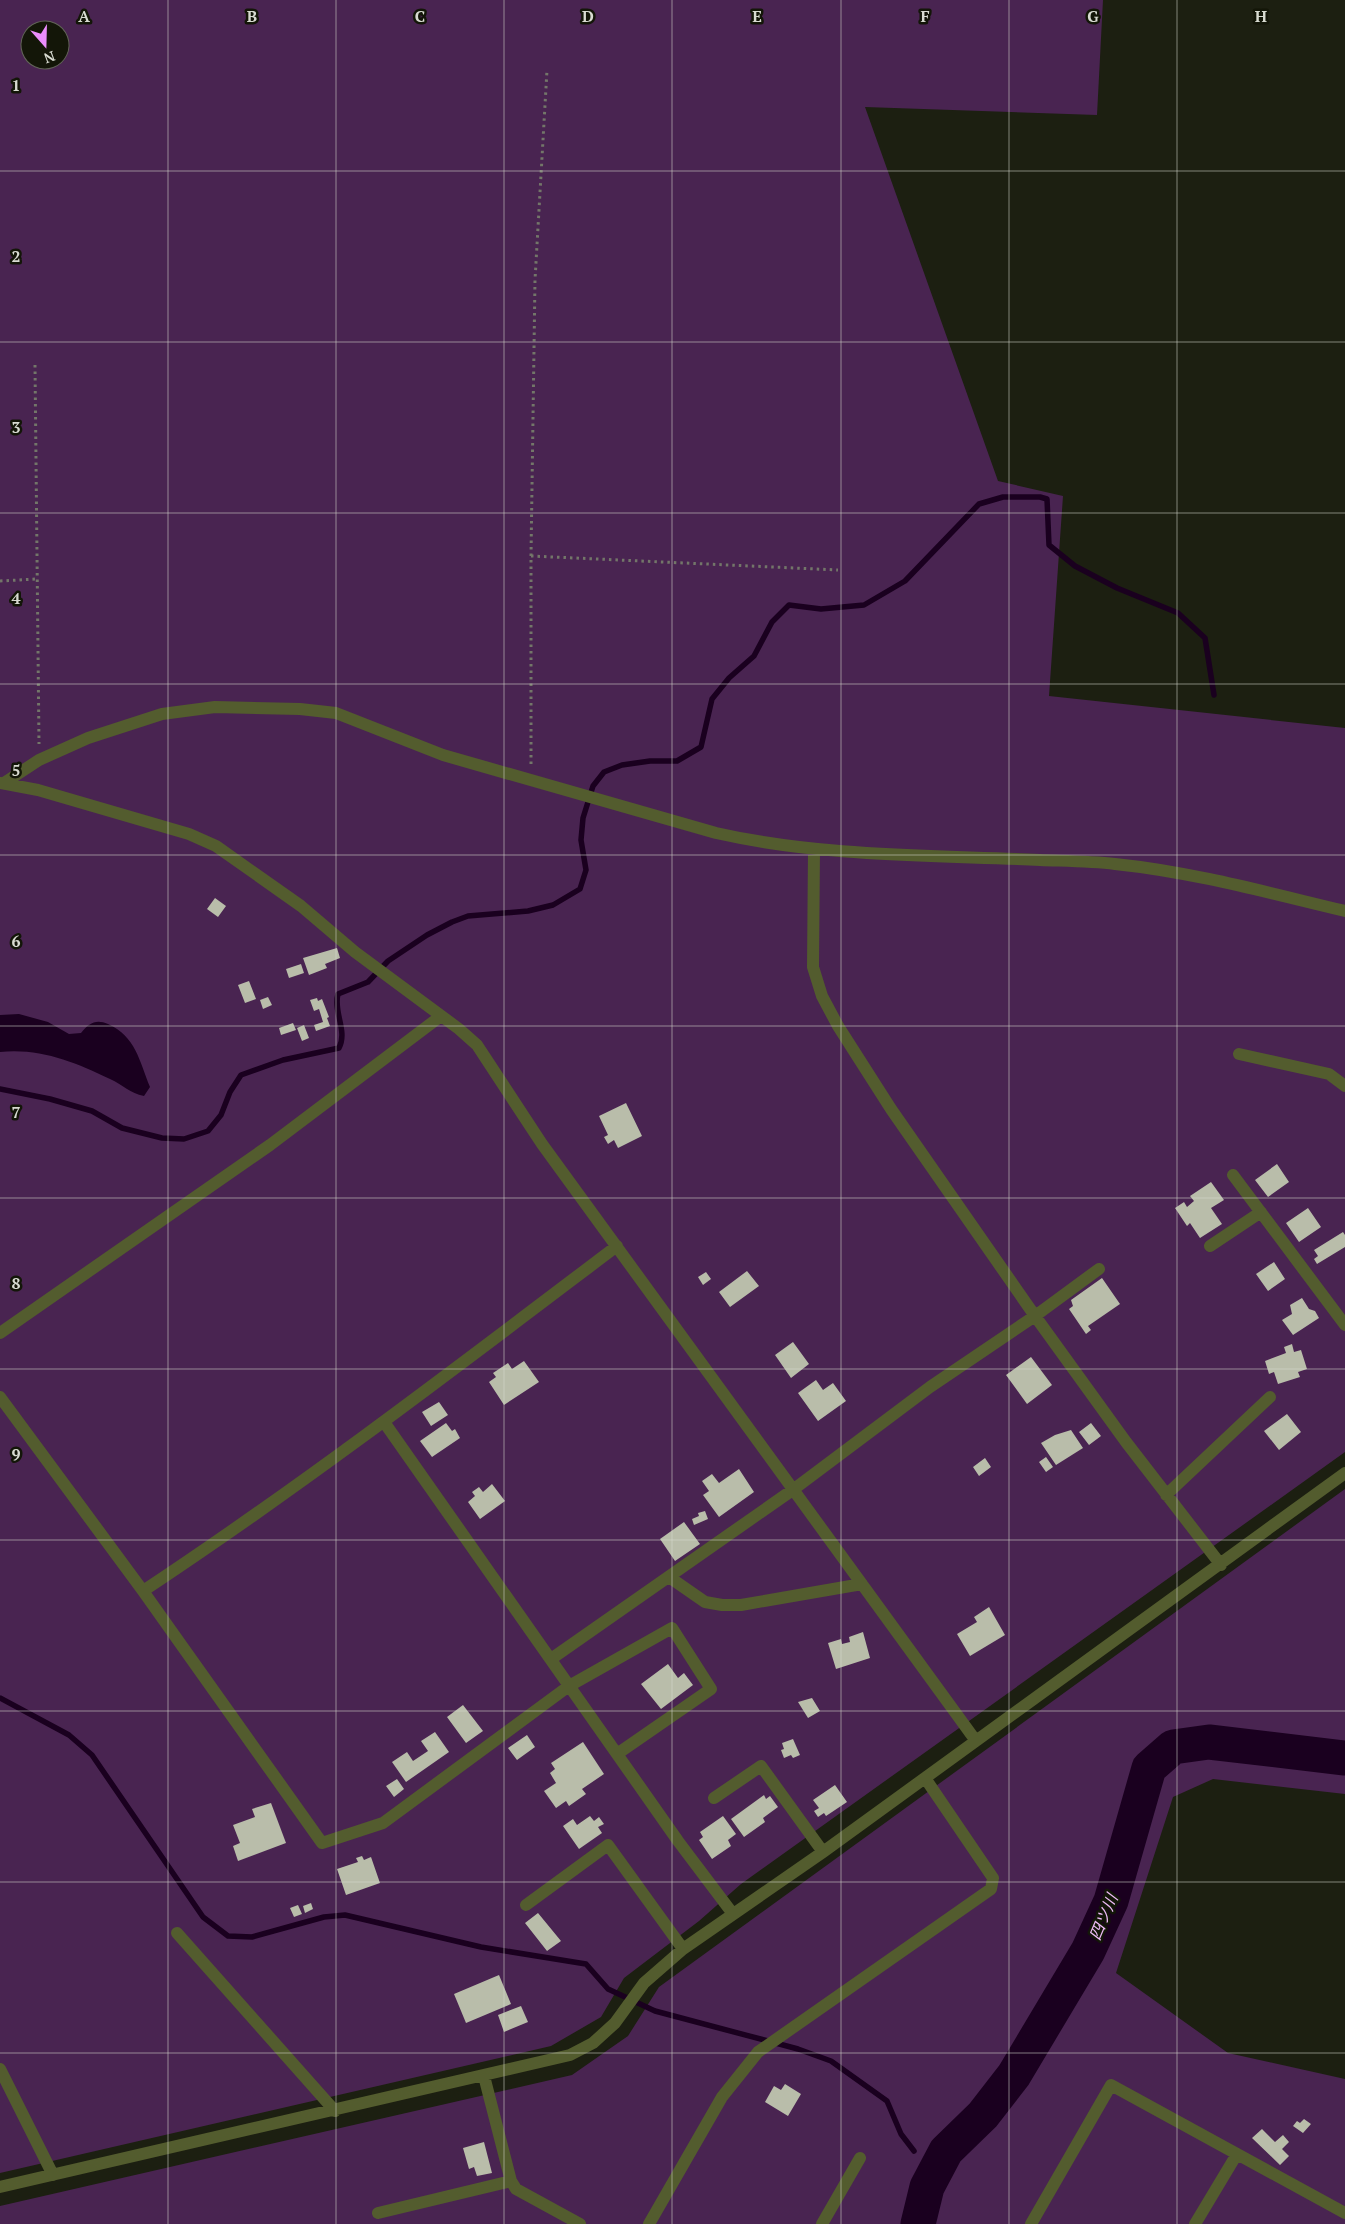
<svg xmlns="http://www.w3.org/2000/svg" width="1345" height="2224" font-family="'PT Serif','Noto Sans JP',serif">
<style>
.green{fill:#492451;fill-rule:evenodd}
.water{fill:#1a001f}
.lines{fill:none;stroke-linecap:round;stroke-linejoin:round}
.stream{stroke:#1a001f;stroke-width:5.5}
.river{stroke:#1a001f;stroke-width:35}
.building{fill:#b9bdaa}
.path{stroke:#737669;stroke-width:3;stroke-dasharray:2.5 4;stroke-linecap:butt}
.minor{stroke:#535c2e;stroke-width:12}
.grid{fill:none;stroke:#d8dbd1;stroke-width:1;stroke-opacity:0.55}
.labels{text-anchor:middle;stroke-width:5;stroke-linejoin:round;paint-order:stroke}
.water-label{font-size:16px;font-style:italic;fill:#eebbf7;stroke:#131608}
.grid-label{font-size:16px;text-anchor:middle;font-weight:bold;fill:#d8dbd1;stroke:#131608;stroke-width:5;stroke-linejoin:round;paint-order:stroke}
</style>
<rect width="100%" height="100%" fill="#1c1f11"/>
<path class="green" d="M0,0H1103L1097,115L865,107L998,481L1063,496L1049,696L1345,728V1452L741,1884L699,1921L624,1978L601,2017L551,2046L0,2173ZM30,30H60V60H30Z
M1345,1489V1794L1213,1779L1173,1797L1116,1973L1228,2053L1345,2079V2224H0V2206L572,2075L628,2036L659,1987Z"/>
<path class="water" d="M19,1014L48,1022L69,1034L81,1033C89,1023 96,1019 108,1024C136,1037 139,1060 150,1087L144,1096C130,1093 123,1085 110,1079C74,1062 41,1048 0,1052V1015Z"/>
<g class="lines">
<path class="stream" d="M0,1089L50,1099L92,1111L122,1128L162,1138L184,1139L208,1131L221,1115L230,1092L241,1075L283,1060L339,1048C348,1031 333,1012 338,994L368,982L388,961L427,935L452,922L468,916L528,911L553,905L580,889L586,870L581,840L583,818L593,786L604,772L622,765L650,761H677L701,747L712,699L729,678L754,656L772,622L789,605L821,609L864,605L905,581L979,504L1003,497H1040L1047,499L1049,545L1075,566L1117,588L1178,613L1205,638L1214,695
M0,1698L69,1735L92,1755L203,1917L228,1936L252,1937L324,1917L345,1915L481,1947L586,1964L608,1989L655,2011L798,2049L831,2061L887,2101L901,2134L914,2151"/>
<path class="river" d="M918,2224L927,2187L946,2151L983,2115L1014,2075L1088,1951L1111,1901L1149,1768L1173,1747L1209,1742L1345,1758"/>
</g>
<path class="building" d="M215,898L226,906L218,917L207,909Z
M337,948L340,958L325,964L327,968L309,975L303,958Z
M301,964L304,973L289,978L286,969Z
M249,981L256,999L245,1003L238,985Z
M268,997L272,1005L263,1009L260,1000Z
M317,998L318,1001L322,999L329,1017L327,1018L330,1026L316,1031L314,1025L323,1022L319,1009L314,1011L310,1000Z
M293,1023L296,1030L281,1035L279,1028Z
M304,1025L309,1038L302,1041L297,1028Z
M626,1103L642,1136L618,1148L614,1140L608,1144L604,1137L608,1135L599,1116Z
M1277,1164L1289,1182L1268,1197L1255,1180Z
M1211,1182L1224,1200L1211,1208L1222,1224L1200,1238L1190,1223L1187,1226L1175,1208L1184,1202L1187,1207L1194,1201L1190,1196Z
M1308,1208L1321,1227L1299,1242L1286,1223Z
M1343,1232L1345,1235V1247L1317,1264L1314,1259L1318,1256L1314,1250Z
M1274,1262L1285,1279L1268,1291L1256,1274Z
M747,1271L759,1286L730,1307L719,1292Z
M706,1272L711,1279L703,1285L698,1277Z
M1102,1278L1120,1304L1088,1326L1091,1330L1086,1334L1069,1309L1073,1306L1071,1300Z
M1302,1298L1309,1309L1315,1311L1319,1318L1293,1335L1282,1320L1292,1314L1290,1305Z
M793,1342L809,1364L791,1378L775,1355Z
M1292,1344L1294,1352L1301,1350L1307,1369L1298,1372L1300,1377L1278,1384L1274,1372L1269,1374L1265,1361L1286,1353L1284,1347Z
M1031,1357L1052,1385L1027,1404L1006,1375Z
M524,1361L539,1382L504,1405L489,1382L496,1377L493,1373L508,1363L512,1369Z
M816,1380L823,1390L833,1383L846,1401L818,1421L798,1393Z
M439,1402L448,1415L431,1426L422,1412Z
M1287,1414L1301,1432L1279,1450L1264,1431Z
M446,1423L452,1431L455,1429L460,1438L432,1457L420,1441Z
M1091,1423L1101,1436L1089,1445L1079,1432Z
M1071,1430L1083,1448L1056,1465L1041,1443L1055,1435Z
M1046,1457L1053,1467L1046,1472L1039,1462Z
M985,1458L991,1467L979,1476L973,1467Z
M739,1469L754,1492L719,1517L703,1495L709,1491L702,1481L712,1474L719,1483Z
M492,1484L505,1501L480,1519L468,1502L475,1496L472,1492L479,1487L483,1492Z
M705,1511L708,1519L694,1525L692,1519L699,1516L698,1513Z
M684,1522L700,1544L675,1561L660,1539Z
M989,1607L1005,1635L970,1656L957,1634L977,1622L974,1617Z
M863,1632L870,1658L836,1669L828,1643L841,1639L842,1644L850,1642L849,1637Z
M668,1664L678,1678L684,1673L693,1685L661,1709L641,1684Z
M812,1698L820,1711L808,1718L798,1702Z
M463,1705L483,1731L466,1743L447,1717Z
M435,1732L449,1752L406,1782L392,1762L407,1752L413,1761L428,1751L421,1741Z
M527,1735L535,1747L517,1760L508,1748Z
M793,1739L800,1755L793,1758L791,1755L784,1758L781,1750L784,1749L782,1743Z
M583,1742L604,1774L582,1789L586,1794L569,1806L566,1801L556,1808L544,1791L556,1783L550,1773L555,1769L551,1763Z
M397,1779L404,1789L394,1797L386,1786Z
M835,1785L847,1802L826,1816L824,1813L818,1817L814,1811L819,1808L813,1800Z
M764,1795L766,1799L770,1796L778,1807L763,1818L765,1822L744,1837L731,1819Z
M271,1803L286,1843L238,1861L233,1846L240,1843L233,1825L255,1817L252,1809Z
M590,1816L594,1821L599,1817L604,1824L598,1827L602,1833L579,1849L563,1826L573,1819L577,1825Z
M723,1816L736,1834L728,1840L731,1846L712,1859L699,1840L703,1837L700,1832Z
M362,1856L364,1860L371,1857L380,1883L346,1895L337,1869L358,1862L356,1858Z
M311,1903L313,1909L305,1913L303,1906Z
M298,1905L302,1914L294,1917L290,1908Z
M538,1913L561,1941L547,1951L525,1923Z
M499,1975L511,2004L466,2023L454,1994Z
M521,2006L528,2022L504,2032L498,2015Z
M785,2084L801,2094L788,2116L765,2102L774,2086L781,2090Z
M1304,2119L1311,2124L1303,2133L1293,2126L1297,2121L1300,2123Z
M1262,2129L1275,2142L1283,2135L1289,2142L1282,2149L1289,2156L1280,2165L1252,2138Z
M484,2142L492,2173L477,2176L474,2167L469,2169L463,2148Z"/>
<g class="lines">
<path class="path" d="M35,365L39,744
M531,556L838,570
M0,581L37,579
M531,764V556L535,280L547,70"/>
<path class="minor" d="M0,783L38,790L189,834L216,846L301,906L355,952L459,1029L477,1045L542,1144L976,1741
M4,783L39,760L88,738L162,714L215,707L300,709L336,713L443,755L716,833C822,857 932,855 1040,860C1065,861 1090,861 1115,864C1193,872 1269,893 1345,911
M814,849L813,967L822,996L838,1026L891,1109L1035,1316L1126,1442L1221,1565
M1239,1054L1329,1074L1345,1086
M1233,1175L1345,1325
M1210,1246L1261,1212
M0,1333L270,1145L441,1016
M0,1397L143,1591L322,1843L383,1823L569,1686L672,1628L711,1689L617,1754
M384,1422L678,1841L733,1914
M1166,1495L1270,1397
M669,1577L705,1602L722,1605H741L862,1584
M143,1591C306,1483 461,1364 617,1246
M551,1659L794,1489L930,1387L1035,1316L1099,1269
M714,1798L761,1766L823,1852
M526,1905L608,1845L683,1949
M177,1933L335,2111
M0,2069L53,2175
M484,2076L511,2181L516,2189L580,2224
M0,2187L570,2055L593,2043L615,2023L644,1983L683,1949L823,1852L1345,1473
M378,2213L511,2181
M649,2224L722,2097L758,2052L991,1889L993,1878L925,1778
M822,2224L860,2158
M1031,2224L1111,2085L1345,2213
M1195,2224L1237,2154"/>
</g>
<path class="grid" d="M168,0V2224M336,0V2224M504,0V2224M672,0V2224M841,0V2224M1009,0V2224M1177,0V2224M0,171H1345M0,342H1345M0,513H1345M0,684H1345M0,855H1345M0,1026H1345M0,1198H1345M0,1369H1345M0,1540H1345M0,1711H1345M0,1882H1345M0,2053H1345"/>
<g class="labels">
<g class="water-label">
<text transform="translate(1103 1917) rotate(-67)" y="6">四ツ川</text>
</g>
</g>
<g class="grid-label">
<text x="84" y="22">A</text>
<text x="252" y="22">B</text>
<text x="420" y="22">C</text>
<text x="588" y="22">D</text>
<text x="757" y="22">E</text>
<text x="925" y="22">F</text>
<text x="1093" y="22">G</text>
<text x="1261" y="22">H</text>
<text x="16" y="91">1</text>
<text x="16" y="262">2</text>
<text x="16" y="433">3</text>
<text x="16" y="604">4</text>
<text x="16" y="776">5</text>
<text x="16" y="947">6</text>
<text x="16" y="1118">7</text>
<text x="16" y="1289">8</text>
<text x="16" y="1460">9</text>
</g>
<g transform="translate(45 45) rotate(160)"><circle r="24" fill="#131608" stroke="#626558"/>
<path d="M0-4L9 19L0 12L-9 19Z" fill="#ea8dfc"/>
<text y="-8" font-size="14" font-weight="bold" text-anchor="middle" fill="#d8dbd1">N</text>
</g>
</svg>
